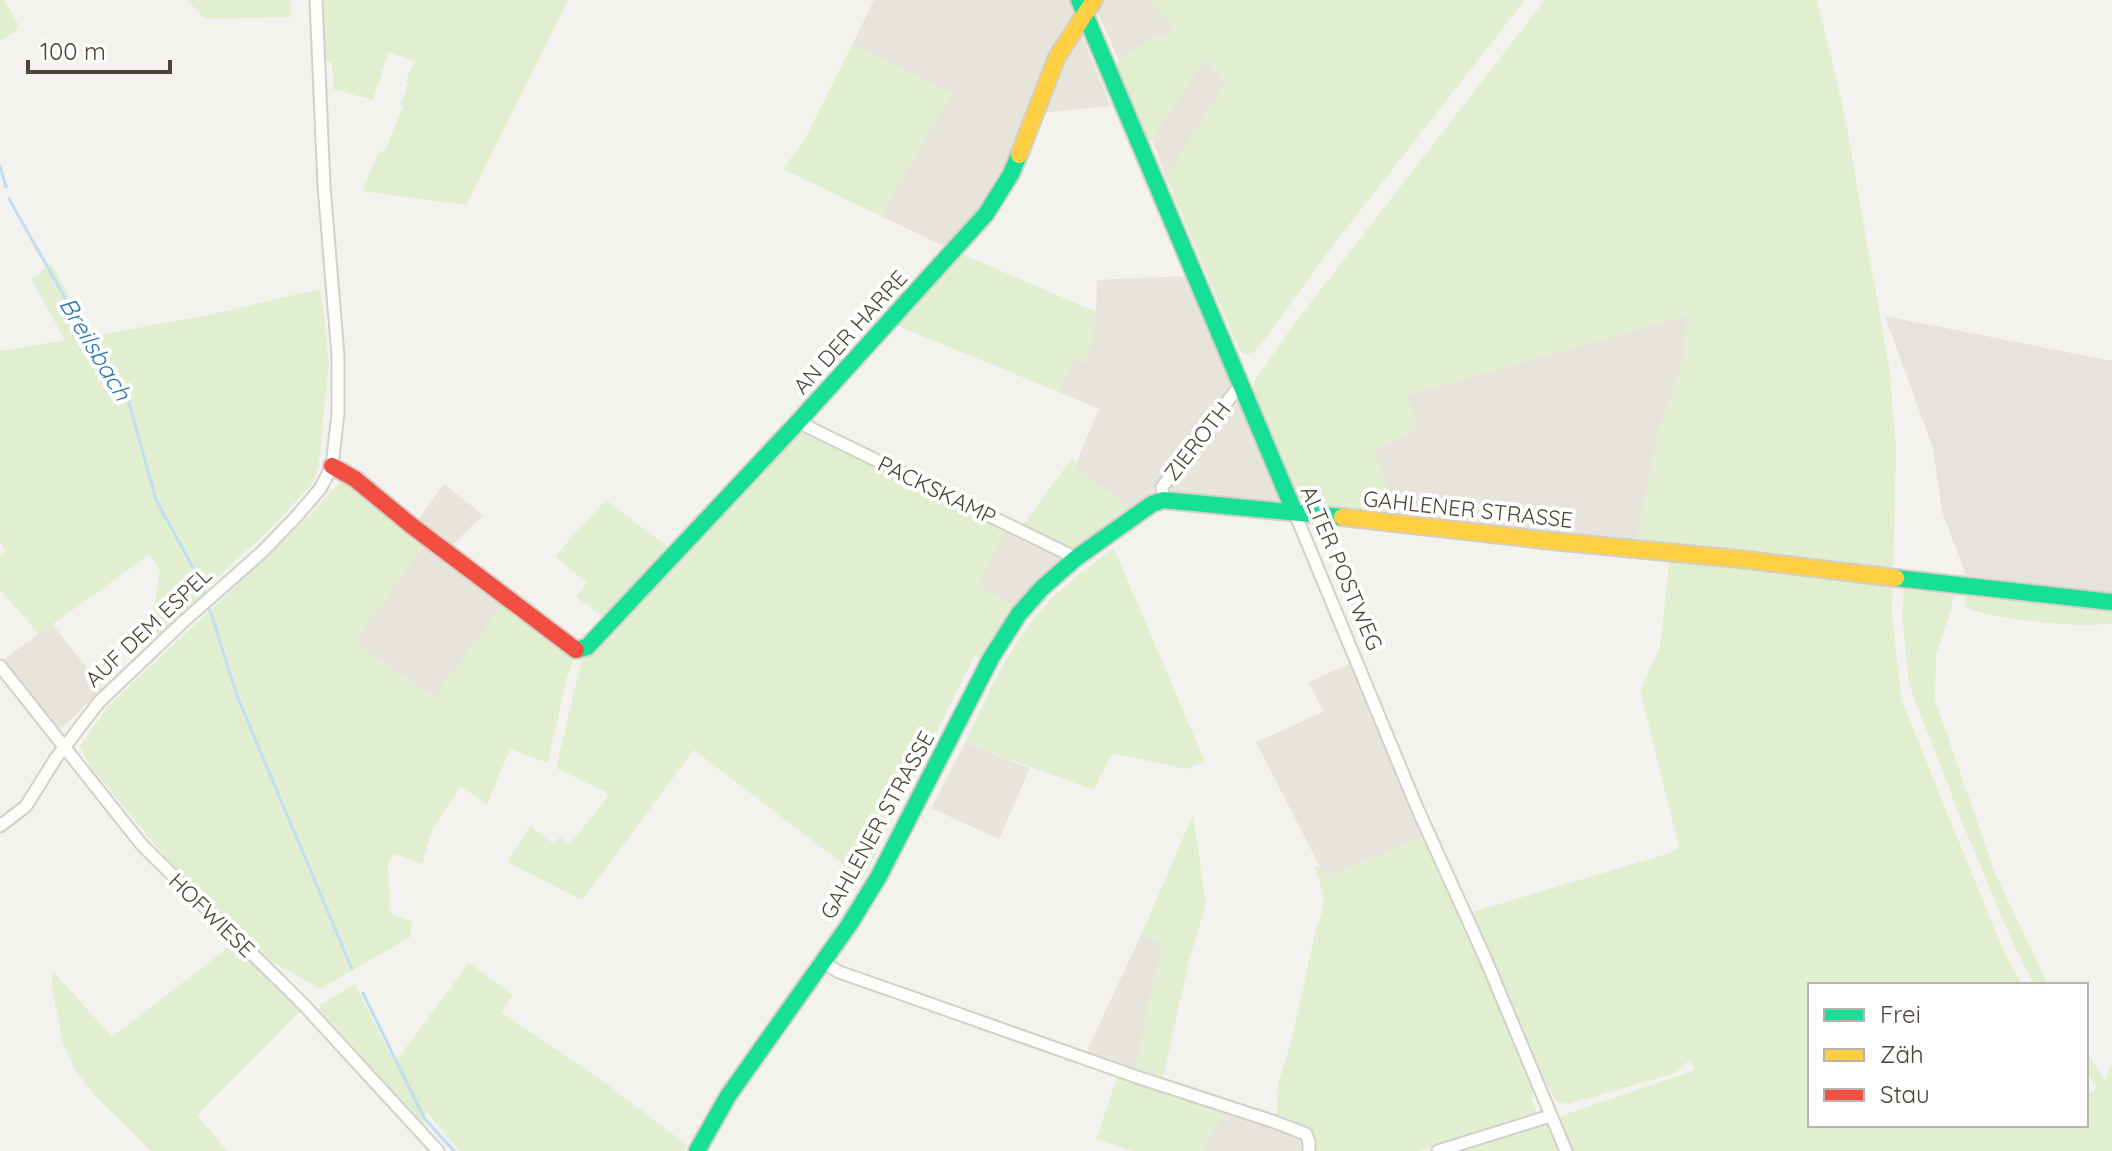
<svg xmlns="http://www.w3.org/2000/svg" width="2112" height="1151" font-family="Quicksand,sans-serif">
<style>
.residential{fill:#e7e4dc}
.industrial{fill:#e6e2de}
.green{fill:#e1eecf}
.lines{fill:none;stroke-linecap:round;stroke-linejoin:round}
.stream{stroke:#c0ddf1;stroke-width:3}
.street-casing{stroke:#d2d0cb;stroke-width:15}
.fast-casing{stroke:#d3cfc5;stroke-width:20}
.slow-casing{stroke:#d3cfc5;stroke-width:20}
.jam-casing{stroke:#d3cfc5;stroke-width:20}
.street{stroke:#fdfdfc;stroke-width:11}
.fast{stroke:#16e098;stroke-width:16}
.slow{stroke:#ffcf43;stroke-width:16}
.jam{stroke:#f24e42;stroke-width:16}
.labels{text-anchor:middle;stroke-width:8;stroke-linejoin:round;paint-order:stroke}
.street-label{font-size:22px;fill:#4b4439;stroke:#fff}
.water-label{font-size:24px;font-style:italic;fill:#2e7ab2;stroke:#fff}
</style>
<rect width="100%" height="100%" fill="#f4f2ee"/>
<path class="residential" d="M874,0H1069L1074,18L1026,128L983,213L950,249L881,216L951,93L852,45Z
M1099,0H1147L1174,28L1161,40L1155,35L1119,61L1095,6Z
M1080,32L1111,106L1041,113L1062,59Z
M1205,59L1226,82L1166,178L1152,139Z
M1186,276L1235,384L1159,484L1142,503L1131,510L1119,499L1074,468L1099,409L1059,392L1072,359L1087,362L1096,312L1097,280Z
M1688,315L1681,371L1660,426L1637,542L1399,517L1373,450L1416,429L1407,395Z
M1235,399H1239L1280,493L1277,502L1272,503L1173,492L1169,486Z
M444,484L483,515L448,549L414,525Z
M1008,526L1064,557L1063,562L1016,607L977,585Z
M425,543L504,603L434,698L354,642Z
M52,624L103,688L62,728L57,727L3,660Z
M1351,663L1424,837L1324,878L1320,867L1256,742L1323,712L1309,682Z
M965,743L1030,768L999,839L931,808Z
M1141,935L1162,943L1135,1073L1085,1055Z
M1227,1110L1302,1137L1305,1143V1151H1201Z"/>
<path class="industrial" d="M1885,316L2112,361V593L1966,575L1942,511L1933,448Z"/>
<path class="green" d="M0,0H4L18,24L17,30L0,41Z
M187,0H290L291,17L205,19Z
M321,0H568L466,205L362,191L379,151L384,152L403,107L400,105L409,83L406,81L414,61L388,52L373,100L333,89L332,63L322,59Z
M1147,0H1525L1334,244L1262,343L1254,352L1247,354L1240,352L1166,178L1226,82L1205,59L1152,139L1150,142L1147,141L1117,69L1119,61L1155,35L1161,39L1173,28Z
M1545,0H1817L1843,106L1890,373L1896,450L1892,615L1902,701L2002,948L2022,985H1810V1125H2086V1088L2089,1093L2097,1088L2086,1071V1051L2105,1081L2112,1064V1151H1449L1555,1118L1695,1070L1690,1060L1672,1074L1568,1104L1557,1102L1536,1063L1472,912L1670,853L1679,847L1640,690L1660,647L1671,546L1637,542L1660,426L1681,371L1688,315L1407,395L1416,429L1374,450L1399,517L1307,506L1292,492L1295,488L1254,391V382L1291,328Z
M852,45L952,93L881,216L783,169L804,141Z
M957,252L1096,312L1087,362L1072,359L1059,392L893,324Z
M51,264L92,336L204,316L320,289L324,312L329,365L319,465L313,483L267,532L210,583L203,595L158,636L152,622L160,570L149,555L39,634L0,590V556L5,552L0,541V351L65,340L31,279Z
M793,434H807L1008,526L978,585L1016,607L985,660L975,655L863,879L694,750L582,900L507,862L530,826L554,844L560,837L570,844L610,794L556,768L581,662Z
M1072,458L1077,462L1074,468L1119,499L1131,510L1075,551L1023,525Z
M342,481L425,543L355,642L433,698L504,603L572,655L573,662L567,677L548,763L510,749L487,805L461,786L432,830L422,864L395,854L388,863L390,910L396,916L413,922L410,937L320,989L271,961L165,857L89,765L80,746L109,705L284,541Z
M606,500L673,551L609,621L576,597L587,583L555,556Z
M1114,548L1205,762L1186,769L1112,753L1094,790L965,743C988,697 1008,646 1043,608C1063,585 1089,567 1114,548Z
M1904,590L1953,595L1951,610L1936,655L1935,700L1995,873L2048,985H2034L2012,941L1962,822L1909,684L1902,615Z
M1967,596L2112,612V623C2086,629 1991,619 1967,608L1965,603Z
M1193,815L1206,903L1190,957L1162,1082L1135,1073L1162,943L1141,935Z
M1424,837L1534,1083L1532,1101L1536,1111L1530,1117L1419,1151H1313L1311,1134L1276,1119L1278,1085L1291,1042L1316,929C1327,905 1324,890 1314,867H1320L1324,878Z
M233,944L300,1011L197,1115L227,1151H151L96,1097L75,1070L63,1043L51,985L53,971L112,1037Z
M469,963L513,995L501,1012L604,1082L687,1145L684,1151H459L426,1111L423,1129L325,1019L320,1011L321,1004L355,984L391,1056L398,1058Z
M1118,1075L1227,1110L1201,1151H1133L1096,1139Z"/>
<g class="lines">
<path class="stream" d="M0,166L6,187
M9,199L77,319L126,392L156,500L202,584L205,593
M209,607L237,696L352,969
M363,993L424,1118L454,1151"/>
<defs>
<path id="street" d="M798,422L1076,558
M1163,500L1162,487L1240,385
M1294,511L1418,810L1486,960L1566,1151
M0,666L142,845L304,1005L438,1151
M0,826L26,806L56,758L99,702L184,621L261,553L295,518L320,489L332,466L338,413V356L324,186L316,0
M823,962L839,972L902,994L1137,1077L1272,1121L1306,1134L1309,1142V1151
M1438,1151L1550,1116"/>
<path id="fast" d="M1079,0L1294,511
M1896,578L2112,602
M576,650L587,647L798,422L986,214L1011,174L1019,155
M697,1151L728,1096L849,925L879,876L991,658L1019,614L1042,588L1076,558L1152,504L1163,500L1342,517"/>
<path id="slow" d="M1019,155L1057,57L1094,0
M1342,517L1552,541L1739,559L1896,578"/>
<path id="jam" d="M332,466L355,479L412,526L576,650"/>
</defs>
<use href="#street" class="street-casing"/>
<use href="#fast" class="fast-casing"/>
<use href="#slow" class="slow-casing"/>
<use href="#jam" class="jam-casing"/>
<use href="#street" class="street"/>
<use href="#fast" class="fast"/>
<use href="#slow" class="slow"/>
<use href="#jam" class="jam"/>
</g>
<g class="labels">
<g class="street-label">
<text transform="translate(850 332) rotate(-48)" y="8">AN DER HARRE</text>
<text transform="translate(1197 441) rotate(-52)" y="8">ZIEROTH</text>
<text transform="translate(937 490) rotate(26)" y="8">PACKSKAMP</text>
<text transform="translate(1468 509) rotate(6)" y="8">GAHLENER STRASSE</text>
<text transform="translate(1342 568) rotate(67)" y="8">ALTER POSTWEG</text>
<text transform="translate(148 627) rotate(-43)" y="8">AUF DEM ESPEL</text>
<text transform="translate(877 825) rotate(-61)" y="8">GAHLENER STRASSE</text>
<text transform="translate(212 915) rotate(44)" y="8">HOFWIESE</text>
</g>
<g class="water-label">
<text transform="translate(95 349) rotate(59)" y="8">Breilsbach</text>
</g>
</g>
<rect x="1808" y="983" width="280" height="144" fill="#ffffff" stroke="#b7b4b0" stroke-width="2"/>
<rect x="1824" y="1009" width="40" height="12" fill="#16e098" stroke="#b7b4b0" stroke-width="2"/>
<text x="1880" y="1023" font-size="24" fill="#4b4439">Frei</text>
<rect x="1824" y="1049" width="40" height="12" fill="#ffcf43" stroke="#b7b4b0" stroke-width="2"/>
<text x="1880" y="1063" font-size="24" fill="#4b4439">Zäh</text>
<rect x="1824" y="1089" width="40" height="12" fill="#f24e42" stroke="#b7b4b0" stroke-width="2"/>
<text x="1880" y="1103" font-size="24" fill="#4b4439">Stau</text>
<path d="M28 60v12h142v-12" fill="none" stroke="#4b4439" stroke-width="4"/>
<text x="40" y="60" font-size="24" fill="#4b4439" stroke="#ffffff" stroke-width="6" paint-order="stroke">100 m</text>
</svg>
